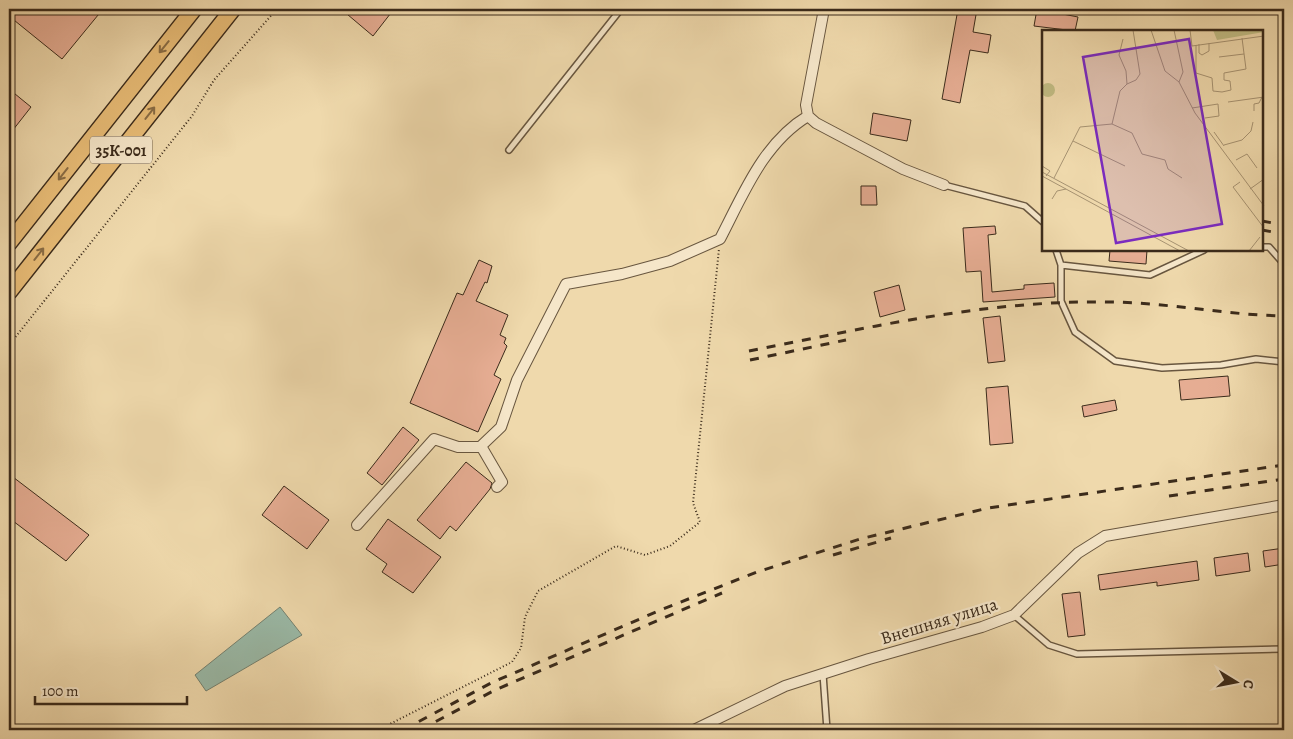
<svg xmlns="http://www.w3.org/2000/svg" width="1293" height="739" font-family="Alegreya,serif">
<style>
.water{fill:#9abaa8;stroke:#748170}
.building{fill:#e6ad93;stroke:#3b2b1b}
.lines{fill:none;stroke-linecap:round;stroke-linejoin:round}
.service-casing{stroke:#68563f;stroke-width:8}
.minor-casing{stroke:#68563f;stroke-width:12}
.primary-casing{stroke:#3b2b1b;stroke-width:18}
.path{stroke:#3b2b1b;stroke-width:2;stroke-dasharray:1 2.5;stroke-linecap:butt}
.service{stroke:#f5e6c9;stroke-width:5}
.minor{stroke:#f5e6c9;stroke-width:10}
.primary{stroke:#e8bc76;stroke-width:15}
.rail{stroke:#3b2b1b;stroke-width:3;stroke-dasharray:9 9;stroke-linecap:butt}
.oneway{stroke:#896c44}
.labels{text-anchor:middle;stroke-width:4.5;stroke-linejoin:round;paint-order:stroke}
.shield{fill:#f5e6c9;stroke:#73634f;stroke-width:1}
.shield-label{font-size:16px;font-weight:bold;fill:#3b2b1b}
.street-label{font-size:18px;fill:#3b2b1b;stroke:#f5e6c9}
.inset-road{fill:none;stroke:#a79372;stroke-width:1}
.view{fill:#7b2cbf;fill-opacity:0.15;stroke:#7b2cbf;stroke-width:2.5}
.inset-edge{fill:none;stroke:#3b2b1b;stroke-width:2.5}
</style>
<rect width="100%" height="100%" fill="#efd9ac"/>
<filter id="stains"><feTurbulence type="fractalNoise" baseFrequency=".004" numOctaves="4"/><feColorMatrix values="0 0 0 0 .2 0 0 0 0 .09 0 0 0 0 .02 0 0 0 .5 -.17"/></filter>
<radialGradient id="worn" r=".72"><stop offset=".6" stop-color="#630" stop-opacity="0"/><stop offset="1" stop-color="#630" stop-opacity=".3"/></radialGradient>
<path class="water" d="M280,607L302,635L206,691L195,675Z"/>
<path class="building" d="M9,9H103L62,59L9,16Z
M341,9H394L373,36Z
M958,9H977L973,32L991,35L988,53L970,50L960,103L942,99Z
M1037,9L1078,17L1075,31L1034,26Z
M9,89L31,107L9,135Z
M873,113L911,120L907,141L870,134Z
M861,186H876L877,205H861Z
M995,226L996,234L988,235L992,292L1024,289V285L1054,283L1055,297L983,302L981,271L966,272L963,228Z
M1110,250H1147L1146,264L1109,261Z
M479,260L492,266L487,283L485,282L476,301L508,315L500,335L506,338L504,343L507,346L494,375L501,379L478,432L410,403L457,293L463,295Z
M899,285L905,310L880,317L874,292Z
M1000,316L1005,361L988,363L983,318Z
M1228,376L1230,396L1181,400L1179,380Z
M1008,386L1013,443L990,445L986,388Z
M1115,400L1117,410L1084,417L1082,406Z
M403,427L419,440L382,485L367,473Z
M466,462L492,483L490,489L456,531L450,526L440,539L417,520Z
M9,474L89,535L66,561L9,518Z
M284,486L329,520L307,549L262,515Z
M388,519L441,557L413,593L382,572L387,564L366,549Z
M1284,548V564L1265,567L1263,551Z
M1248,553L1250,571L1216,576L1214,558Z
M1197,561L1199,580L1157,586V582L1100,590L1098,575Z
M1080,592L1085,635L1068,637L1062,594Z"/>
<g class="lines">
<defs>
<path id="service" d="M509,150L621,9
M944,185L1025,206L1043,222
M1262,247H1269L1284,264
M1056,250L1061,265
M1204,250L1150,275L1061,265V301L1075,332L1115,361L1162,368L1221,365L1256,359L1284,362
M1014,615L1049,645L1077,654L1284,649
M823,674L827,730"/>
<path id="minor" d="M824,9L806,105L808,116L816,123L903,169L944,185
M481,446L502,482L497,487
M357,525L434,439L458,447H480L501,427L517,380L566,284L622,274L670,261L720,239C743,195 763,143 808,116
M694,730L785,686L869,659L982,627L1014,615L1078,553L1105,536L1284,505"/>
<path id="primary" d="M9,243L194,9
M9,292L233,9"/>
</defs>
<use href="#service" class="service-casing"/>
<use href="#minor" class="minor-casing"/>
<use href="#primary" class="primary-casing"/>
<path class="path" d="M9,345L192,116L214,80L277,9
M378,730L512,662L521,648L525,617L538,591L616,546L645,555L670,546L700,522L693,503L719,249"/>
<use href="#service" class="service"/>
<use href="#minor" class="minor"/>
<use href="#primary" class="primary"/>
<path class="rail" d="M1262,221L1284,225
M1262,230L1284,234
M749,351C867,328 986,300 1107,302C1165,302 1225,315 1284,316
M750,360L846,340
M1169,496L1284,479
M833,555L891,538
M403,730L491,683L663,609L757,572L860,539L988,508L1284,465
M420,730L495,690L722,593"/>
</g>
<defs><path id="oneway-shaft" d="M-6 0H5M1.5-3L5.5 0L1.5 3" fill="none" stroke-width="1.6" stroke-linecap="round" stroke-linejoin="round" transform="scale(1.25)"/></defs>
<g class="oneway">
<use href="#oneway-shaft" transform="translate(164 47) rotate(129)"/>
<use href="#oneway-shaft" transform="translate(150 113) rotate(-52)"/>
<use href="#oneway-shaft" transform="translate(63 174) rotate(128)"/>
<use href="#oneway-shaft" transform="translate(39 254) rotate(-52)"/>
</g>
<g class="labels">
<rect class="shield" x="90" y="136.5" width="62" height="27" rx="4"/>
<g class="shield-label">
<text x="121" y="156">35К-001</text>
</g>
<g class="street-label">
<text transform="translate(939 621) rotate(-17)" y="6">Внешняя улица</text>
</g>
</g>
<g transform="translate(1042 30)">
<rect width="221" height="221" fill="#efd9ac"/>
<path d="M171,0H221L222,2L175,10ZM-1 60a7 7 0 1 1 14 0a7 7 0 1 1-14 0Z" fill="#c1bc84"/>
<path class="inset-road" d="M109,0L123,41L137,52L153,83L222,176M132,0L141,42L137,52M148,0L150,16L222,6M81,9L77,25L84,41L85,54L94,50L98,44L91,0M157,14V23L160,25L167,21V13M154,15V43L170,48L171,61L180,62L189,60L188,51L182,50V43L204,39L200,8M177,27L202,24M186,72L222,67M150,78L176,74L177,86L163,88M212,81V74L217,73L220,67M70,94L90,103L100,124L123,130L126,139L140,148M172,102L182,116M31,111L83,136M182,115L200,110L209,101L211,92M194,130L205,124L215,138M0,136L8,141L4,146M0,142L147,221M0,146L138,221M12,148L38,97L70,94L78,61L85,54M198,152L191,157L222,198M208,159L222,149M10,169L15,161L24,159M207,221L218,207"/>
<path class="view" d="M147,9L180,194L74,213L41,27Z"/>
<rect width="221" height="221" class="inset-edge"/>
</g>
<rect width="1293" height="739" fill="none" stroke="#efd9ac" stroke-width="30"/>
<rect x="10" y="10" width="1273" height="719" fill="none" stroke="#3b2b1b" stroke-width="2.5"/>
<rect x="15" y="15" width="1263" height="709" fill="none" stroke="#3b2b1b"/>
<g transform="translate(1236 682) rotate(100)" stroke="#f5e6c9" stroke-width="4" paint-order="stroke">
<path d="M0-4L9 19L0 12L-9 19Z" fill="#3b2b1b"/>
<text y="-8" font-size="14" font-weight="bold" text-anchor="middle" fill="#3b2b1b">С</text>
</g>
<path d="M35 696v8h152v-8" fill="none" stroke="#3b2b1b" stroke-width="2.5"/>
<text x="42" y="696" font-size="15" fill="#3b2b1b" stroke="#f5e6c9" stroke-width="4" paint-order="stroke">100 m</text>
<rect width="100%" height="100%" filter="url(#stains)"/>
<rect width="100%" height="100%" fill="url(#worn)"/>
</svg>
